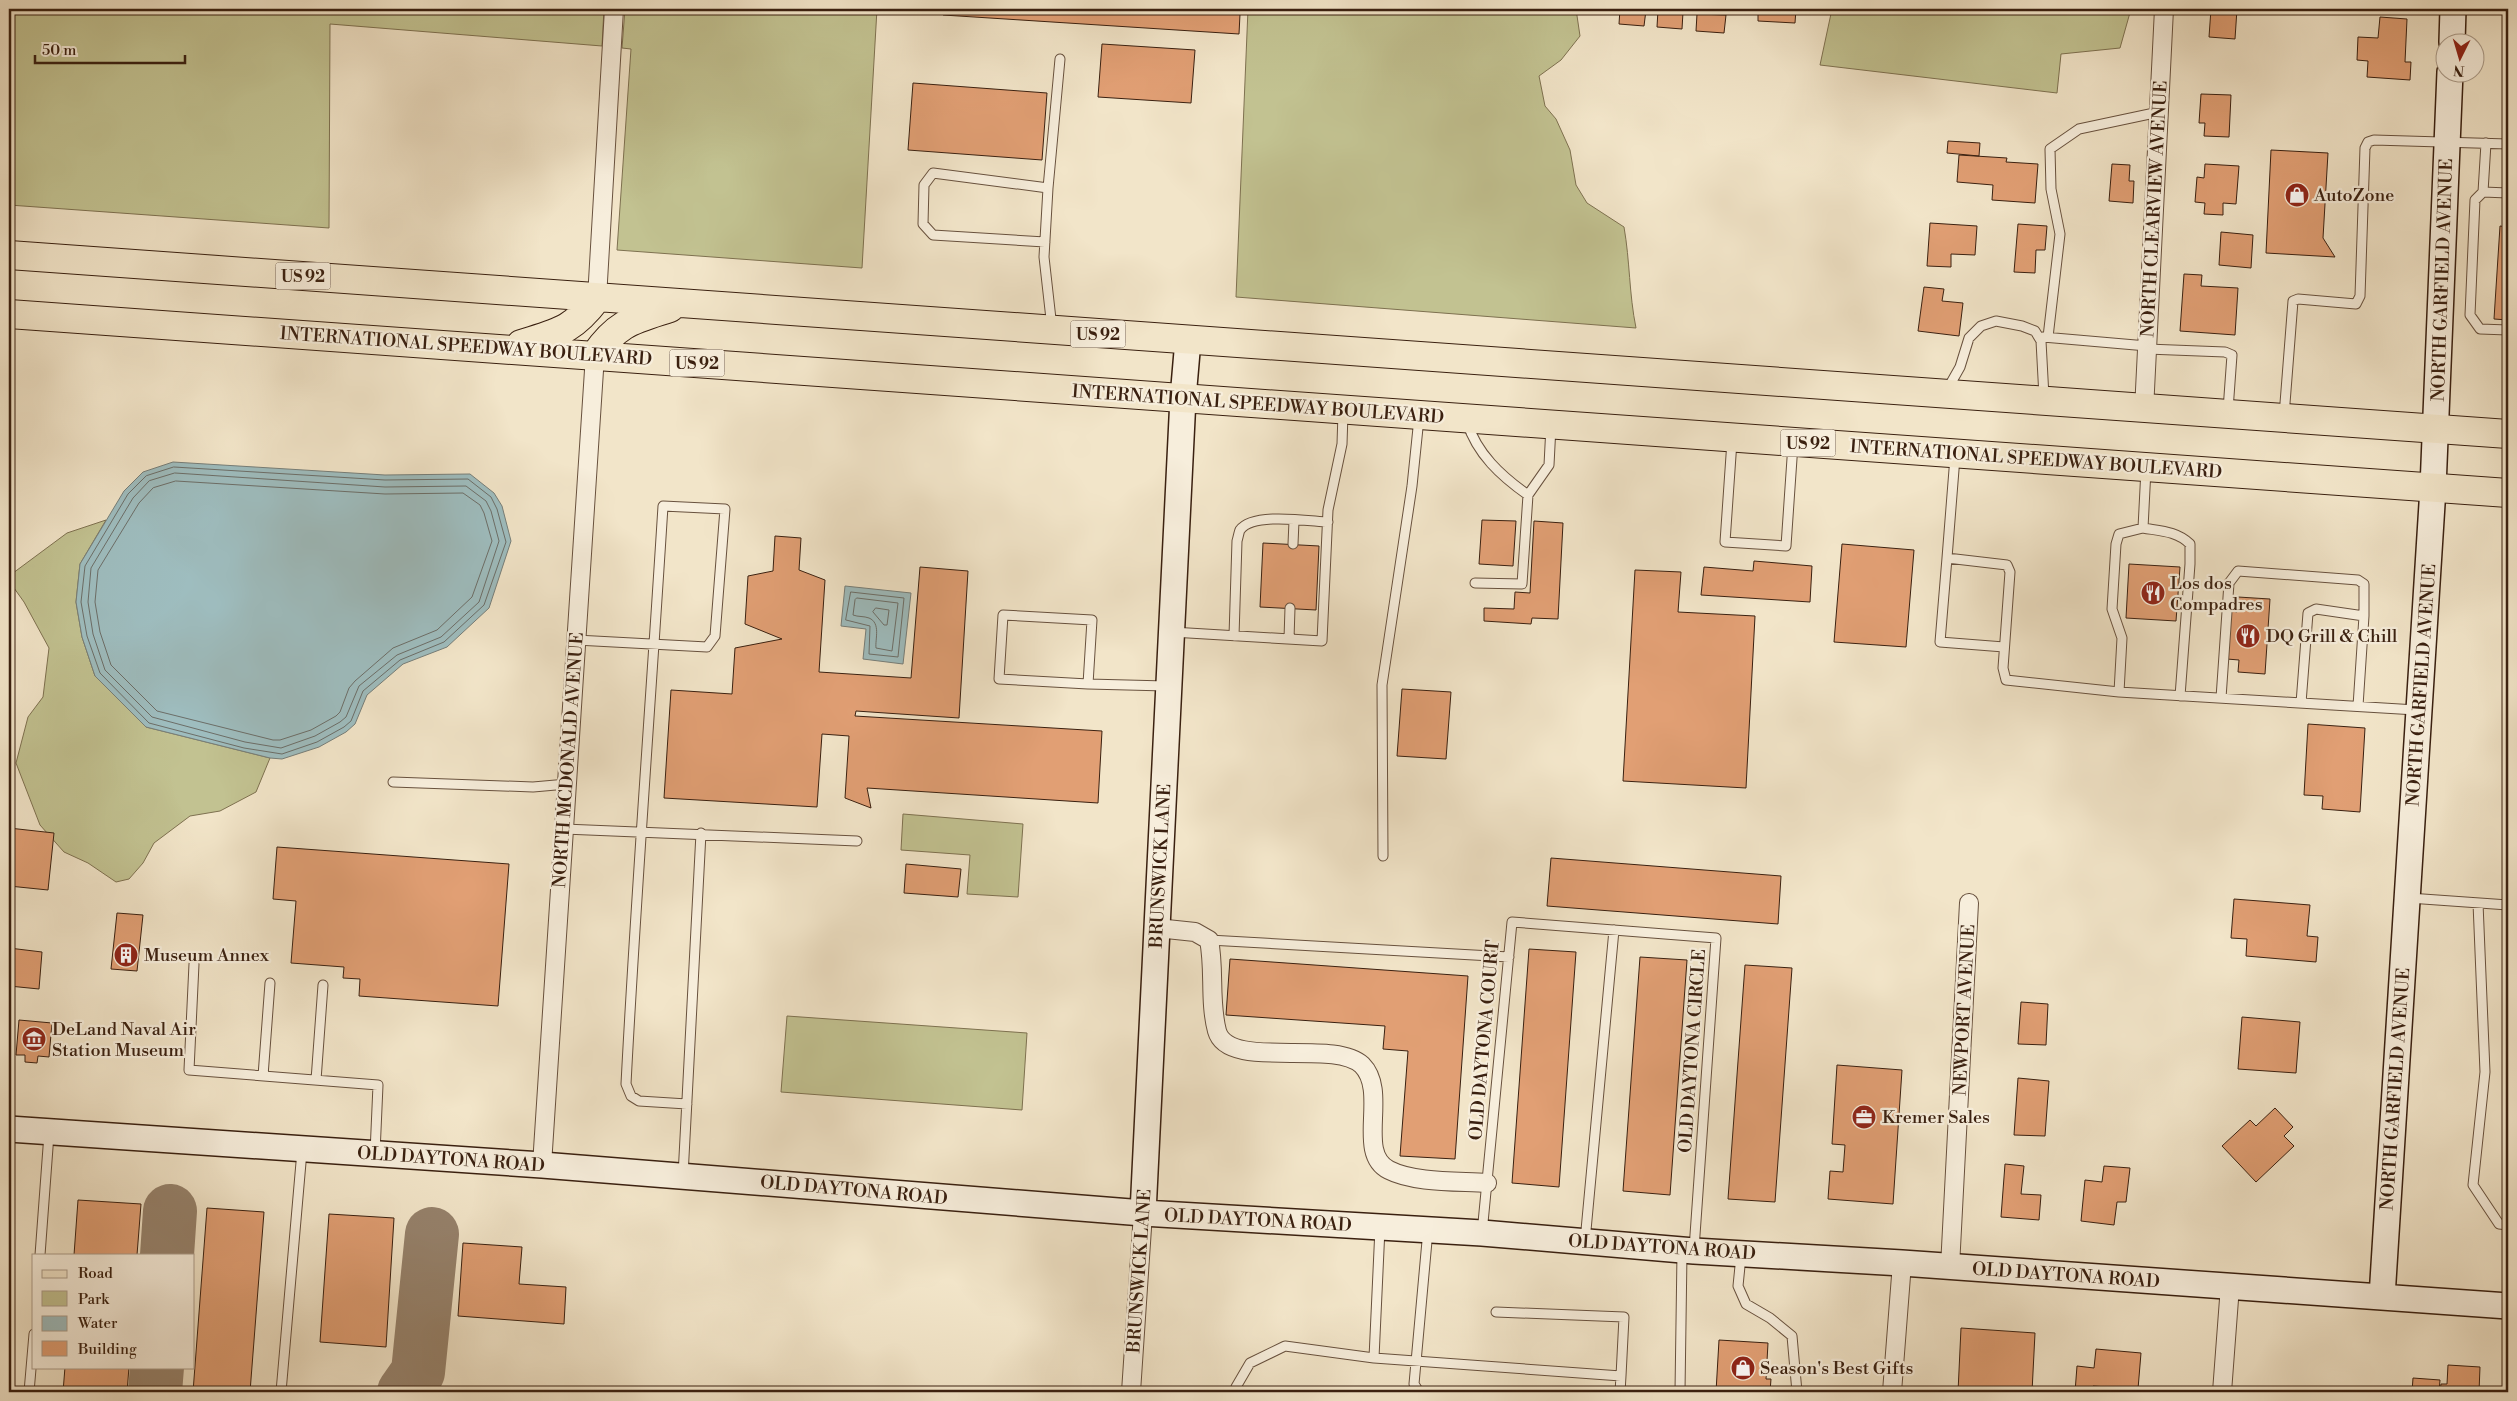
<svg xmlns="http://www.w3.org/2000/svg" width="2517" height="1401" font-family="'Libre Bodoni',serif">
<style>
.green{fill:#c2c291;stroke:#7e7150}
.water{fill:#9ebdbf;stroke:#767e79}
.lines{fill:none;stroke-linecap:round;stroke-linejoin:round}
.shore{stroke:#6c6e68;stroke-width:1}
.taxiway{stroke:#96826c;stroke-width:54}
.building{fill:#e19f74;stroke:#3a2010}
.lane-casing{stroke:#68513e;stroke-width:11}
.street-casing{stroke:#68513e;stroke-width:20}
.secondary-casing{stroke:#3a2010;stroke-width:28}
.primary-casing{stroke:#3a2010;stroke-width:30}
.lane{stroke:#f7eedc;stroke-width:9}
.street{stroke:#f7eedc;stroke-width:18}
.secondary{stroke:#f7eedc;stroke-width:25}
.primary{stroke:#f2e5c9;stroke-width:28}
.labels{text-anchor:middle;stroke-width:4.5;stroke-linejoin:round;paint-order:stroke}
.shield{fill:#f7eedc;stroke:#735e4d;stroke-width:1}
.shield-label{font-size:16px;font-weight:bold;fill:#3a2010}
.poi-label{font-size:18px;fill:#3a2010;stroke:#f7eedc;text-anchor:start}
.street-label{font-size:18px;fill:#3a2010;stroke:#f7eedc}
</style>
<rect width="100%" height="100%" fill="#f2e5c9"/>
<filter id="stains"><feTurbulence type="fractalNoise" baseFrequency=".004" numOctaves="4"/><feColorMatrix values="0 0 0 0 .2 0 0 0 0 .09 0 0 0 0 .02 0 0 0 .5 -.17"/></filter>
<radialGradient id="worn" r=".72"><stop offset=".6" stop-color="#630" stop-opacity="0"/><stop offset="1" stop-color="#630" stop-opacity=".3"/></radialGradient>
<path class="green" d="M9,9H604L602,46L330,24L329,228L9,205Z
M625,9H877L862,268L617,250L631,49L622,48Z
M1248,9H1576L1580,36L1561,60L1539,76L1545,106L1556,119L1570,150L1576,185L1587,203L1624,227C1630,261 1629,294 1636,328L1236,297Z
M1832,9H2131L2120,48L2061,54L2057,93L1820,65Z
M106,520L80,564L76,602L82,637L95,676L146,727L270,758L256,792L220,811L190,816L154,843L143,863L129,879L116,882L88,863L64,852L40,825L16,763L28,717L43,697L49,648L24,602L9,581V576L67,533Z
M903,814L1023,824L1018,897L967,894L970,855L901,850Z
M787,1016L1027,1033L1022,1110L781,1092Z"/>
<path class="water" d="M173,462L385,475L470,474L494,493L502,506L511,541L489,608L447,647L403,664L367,695L355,724L346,732L319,747L282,759L270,758L146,727L95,676L82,637L76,602L80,564L124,491L143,472Z
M845,586L911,593L903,664L863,659L866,629L841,626Z"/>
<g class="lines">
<path class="shore" d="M174,467L385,480L468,479L491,497L497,509L506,542L484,605L444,642L400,660L363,691L351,721L344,727L317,742L282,754L244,748L149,723L100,673L87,636L81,602L85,566L128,494L146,476Z
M175,473L385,487L466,486L486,501L491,511L499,541L479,602L441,637L397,655L359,686L346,717L340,722L315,736L281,748L245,742L152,717L105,670L93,634L88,602L91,568L133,498L149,481Z
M176,481L385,494L463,493L480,505L484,513L492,541L472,597L437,630L393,648L355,681L349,688L340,712L336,716L311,730L280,740H273L157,711L111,665L100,632L95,602L98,570L139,503L153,488Z
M851,592L904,598L898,657L869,654L870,626L846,620Z
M857,598L898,603L892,651L876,648C875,639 881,623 869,618C864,616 858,617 853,615L855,600Z
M876,608L889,610L887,625H884L873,612Z"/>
<path class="taxiway" d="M167,1255L170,1211
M155,1392L157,1367
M404,1392L418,1372L432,1234"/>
</g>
<path class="building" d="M944,9H1155L1240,14L1239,34L943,15Z
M1620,9L1646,10L1644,26L1619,24Z
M1758,9H1796L1795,23L1758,21Z
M2211,9H2237L2235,39L2209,37Z
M1658,10L1683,12L1682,29L1657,27Z
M1697,14L1726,15L1724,33L1696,31Z
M2380,17L2407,19L2405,62H2411L2410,80L2367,77L2368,61L2357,60L2358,37L2378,38Z
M1102,44L1195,50L1191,103L1098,97Z
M913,83L1047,93L1042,160L908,150Z
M2201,94L2231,95L2229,137L2204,136L2205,123H2199Z
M1948,141L1980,143L1979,156L1947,153Z
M2271,150L2328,153L2323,238L2335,257L2266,253Z
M1959,155L2007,158L2006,162L2038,164L2035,203L1992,200L1993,185L1957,182Z
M2112,164L2130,165L2129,181H2134L2133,203L2109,201Z
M2205,164L2239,166L2236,204L2223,203V215L2204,214L2205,203L2195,202L2197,177L2204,178Z
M1930,223L1977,226L1975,255L1951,254V267L1927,266Z
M2018,224L2047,226L2045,250H2036L2035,273L2014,272Z
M2500,226L2508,227V320L2494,319Z
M2221,232L2253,235L2251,268L2219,265Z
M2184,274L2202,275L2201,286L2238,288L2235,335L2180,331Z
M1924,287L1944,289L1942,301L1963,303L1959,336L1918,331Z
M1482,520L1516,521L1513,566L1479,564Z
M1534,521L1563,523L1558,619L1532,618L1531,624L1484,621V608L1514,609L1515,592L1530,593Z
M775,536L801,538L799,570L825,580L819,672L911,678L920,567L968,571L959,718L856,711L855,716L1102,731L1098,803L867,788L871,808L845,798L849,736L822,734L817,807L664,798L671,690L732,694L735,648L782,639L745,624L748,576L773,571Z
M1263,543L1319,546L1316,610L1260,607Z
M1842,544L1914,550L1906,647L1834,642Z
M1754,561L1812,566L1810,602L1701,595L1704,567L1753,571Z
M2129,564L2180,567L2176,621L2126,618Z
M1635,570L1681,572L1678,612L1755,616L1746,788L1623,781Z
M2238,597L2270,599L2265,674L2238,672L2239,660L2227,659L2231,611L2237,612Z
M1402,689L1451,692L1446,759L1397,756Z
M2308,724L2365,728L2360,812L2322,809L2323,796L2304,795Z
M9,828L54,833L48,890L9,886Z
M277,847L509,864L498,1006L359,996L360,979L343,978L344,967L291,963L296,901L273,899Z
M1551,858L1781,876L1778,924L1547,906Z
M906,864L961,869L958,897L904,893Z
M2234,899L2310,905L2307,936L2318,937L2316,962L2246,956L2247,939L2231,938Z
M117,913L143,915L137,971L111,969Z
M9,948L42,952L39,989L9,986Z
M1529,949L1576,952L1559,1187L1512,1183Z
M1640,957L1687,960L1670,1195L1623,1191Z
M1230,959L1468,976L1455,1159L1400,1156L1408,1051L1383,1049L1385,1026L1226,1015Z
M1745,965L1792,968L1775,1202L1728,1199Z
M2021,1002L2048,1004L2046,1045L2018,1044Z
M2242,1017L2300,1022L2296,1073L2238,1069Z
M19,1020L52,1023L49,1057L38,1056L37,1063L25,1062V1055H16Z
M1837,1065L1902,1070L1893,1204L1828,1199L1830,1171L1843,1172L1845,1145L1832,1144Z
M2018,1078L2049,1081L2045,1136L2014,1135Z
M2275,1108L2293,1127L2284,1136L2294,1146L2256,1182L2222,1146L2250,1120L2256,1126Z
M2005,1164L2024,1166L2021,1194L2041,1195L2039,1220L2001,1217Z
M2104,1166L2130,1168L2126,1202H2117L2114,1225L2081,1221L2085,1180L2102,1182Z
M78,1200L141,1204L137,1255H74Z
M207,1208L264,1212L250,1392H193Z
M329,1214L394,1218L386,1347L320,1342Z
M463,1243L522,1247L519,1284L566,1287L564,1324L458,1316Z
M1961,1328L2035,1333L2032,1392H1958Z
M1719,1340L1768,1343L1766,1379H1771L1770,1392H1716Z
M2096,1349L2141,1353L2138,1389L2093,1386V1392H2075L2077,1366L2094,1368Z
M2448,1365L2480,1367L2479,1392H2440L2441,1384H2447Z
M65,1367H129L127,1392H63Z
M2413,1378L2440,1380L2439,1392H2412Z"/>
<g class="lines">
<defs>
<path id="lane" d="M2486,143L2483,192L2475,200L2470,315L2480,329L2508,330
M1048,188L1060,59
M2483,192L2508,193
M1045,242L933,235L923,224L924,185L933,173L1048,188L1044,257L1052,328
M2043,337L2147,346
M2048,337L2060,234L2051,189L2050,149L2079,129L2159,112
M2147,349L2225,352L2232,355L2228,410
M1947,390L1960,367L1969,338L1981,326L1996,321L2022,326L2035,331L2041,341L2044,397
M2284,416L2293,301L2298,299L2356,304L2360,296L2365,148L2368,142L2374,140L2508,144
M1467,422C1477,454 1501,476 1528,495
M1732,441L1725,542L1786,546L1793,444
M1955,457L1947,558L2007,565L2010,572L2003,668L2006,680L2119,692
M2146,469L2143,528L2119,534L2116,544L2112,609L2122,638L2119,692L2416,710
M2143,528C2160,531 2177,531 2190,544V564L2180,696
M1293,544L1294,521
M1947,558L1940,642L2004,647
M1475,583L1522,584L1528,495L1549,465L1551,426
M1172,632L1322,641L1328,510L1342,444L1343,413
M1234,636L1237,541C1238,538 1239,532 1240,530C1253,512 1308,521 1328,522
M1289,639L1290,608
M576,640L707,647L715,636L725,509L663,506C651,699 636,891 626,1084L631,1096L639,1101L687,1104
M1088,684L999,679L1003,615L1092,620L1088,684L1166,686
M2221,698L2229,583L2238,571L2358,580L2364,584V616
M2301,703L2308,613L2316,609L2364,616L2358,706
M393,782L533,787L567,784
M564,829L857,841
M1383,856L1382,685L1412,486L1419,418
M2409,898L2508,905
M2478,903L2485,1072L2473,1185L2499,1224L2508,1225
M1209,940L1509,957
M194,964L189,1070L378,1085L375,1153
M263,1076L270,983
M316,1080L323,985
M683,1176L701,833
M1482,1233L1512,922L1716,938L1694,1249
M1585,1241L1614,930
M40,1255L49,1134
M1741,1256L1738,1286L1746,1304L1770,1318L1792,1336L1797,1392
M1496,1312L1624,1317L1621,1376
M1374,1358L1621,1376L1620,1392
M29,1392L34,1334
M281,1392L302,1151
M1236,1392V1387L1250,1363L1285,1346L1374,1358L1380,1228
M1419,1392L1414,1384L1428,1230
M1680,1392L1682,1253"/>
<path id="street" d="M597,298L614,9
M2144,410L2164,9
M1157,928L1195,932L1209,940C1215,970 1209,1001 1217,1031C1228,1071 1333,1038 1362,1065C1389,1092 1355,1153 1389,1170C1414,1183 1459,1181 1487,1183
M542,1165L595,355
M1950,1267L1969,903
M1131,1392L1143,1213
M1892,1392L1902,1263
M2222,1392L2230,1286"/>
<path id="secondary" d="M2452,42L2453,9
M9,1129L542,1165L1143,1213L1482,1233L1694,1251L1902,1263L2508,1306
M1143,1213L1183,398L1188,340
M2382,1297L2433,488L2450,72"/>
<path id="primary" d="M9,255L2508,434
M9,314L2508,493
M521,344C559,332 572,331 597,298
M595,355C618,322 633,320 670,308"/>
</defs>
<use href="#lane" class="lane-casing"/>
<use href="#street" class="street-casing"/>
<use href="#secondary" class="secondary-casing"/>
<use href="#primary" class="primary-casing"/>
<use href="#lane" class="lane"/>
<use href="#street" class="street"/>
<use href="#secondary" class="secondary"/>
<use href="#primary" class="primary"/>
</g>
<defs>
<symbol id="shop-disc" viewBox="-11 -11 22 22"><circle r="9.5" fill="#8f2418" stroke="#f7eedc"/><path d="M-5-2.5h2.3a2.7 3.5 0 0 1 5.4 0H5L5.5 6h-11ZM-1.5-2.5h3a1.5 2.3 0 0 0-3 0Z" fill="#fff"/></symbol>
<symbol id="restaurant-disc" viewBox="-11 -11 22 22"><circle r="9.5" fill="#8f2418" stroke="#f7eedc"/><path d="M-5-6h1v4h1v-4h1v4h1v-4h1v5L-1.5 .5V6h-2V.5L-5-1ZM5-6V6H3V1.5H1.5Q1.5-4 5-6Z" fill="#fff"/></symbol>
<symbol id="building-disc" viewBox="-11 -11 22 22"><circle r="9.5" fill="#8f2418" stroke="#f7eedc"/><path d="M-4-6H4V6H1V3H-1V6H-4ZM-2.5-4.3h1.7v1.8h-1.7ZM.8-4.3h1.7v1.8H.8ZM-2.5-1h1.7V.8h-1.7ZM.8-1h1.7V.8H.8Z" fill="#fff"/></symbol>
<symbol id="museum-disc" viewBox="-11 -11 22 22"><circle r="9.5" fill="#8f2418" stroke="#f7eedc"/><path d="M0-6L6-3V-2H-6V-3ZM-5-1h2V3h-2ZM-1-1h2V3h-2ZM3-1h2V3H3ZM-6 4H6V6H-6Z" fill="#fff"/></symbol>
<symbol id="office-disc" viewBox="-11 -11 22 22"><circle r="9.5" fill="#8f2418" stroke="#f7eedc"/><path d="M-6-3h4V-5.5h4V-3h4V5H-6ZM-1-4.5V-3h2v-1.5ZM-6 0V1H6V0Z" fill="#fff"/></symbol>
</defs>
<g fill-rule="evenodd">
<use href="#shop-disc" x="2283" y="181" width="28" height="28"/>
<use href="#restaurant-disc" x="2139" y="579" width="28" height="28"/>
<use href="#restaurant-disc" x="2234" y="622" width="28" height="28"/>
<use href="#building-disc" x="112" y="941" width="28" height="28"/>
<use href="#museum-disc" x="20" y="1025" width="28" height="28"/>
<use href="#office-disc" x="1850" y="1103" width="28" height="28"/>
<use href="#shop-disc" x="1729" y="1354" width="28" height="28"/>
</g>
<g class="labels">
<g class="shield">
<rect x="275.5" y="262.5" width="55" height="27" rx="4"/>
<rect x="1070.5" y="320.5" width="55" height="27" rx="4"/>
<rect x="669.5" y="349.5" width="55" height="27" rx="4"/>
<rect x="1780.5" y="429.5" width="55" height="27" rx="4"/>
</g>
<g class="shield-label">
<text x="303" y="282">US 92</text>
<text x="1098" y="340">US 92</text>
<text x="697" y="369">US 92</text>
<text x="1808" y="449">US 92</text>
</g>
<g class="poi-label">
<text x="2314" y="201">AutoZone</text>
<text x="2170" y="589">Los dos<tspan x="2170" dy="21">Compadres</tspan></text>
<text x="2266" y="642">DQ Grill &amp; Chill</text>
<text x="144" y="961">Museum Annex</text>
<text x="52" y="1035">DeLand Naval Air<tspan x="52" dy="21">Station Museum</tspan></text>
<text x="1882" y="1123">Kremer Sales</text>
<text x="1760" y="1374">Season's Best Gifts</text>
</g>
<g class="street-label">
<text transform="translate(2154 209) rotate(-87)" y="6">NORTH CLEARVIEW AVENUE</text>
<text transform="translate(2442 280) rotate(-88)" y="6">NORTH GARFIELD AVENUE</text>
<text transform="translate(466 346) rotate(4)" y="6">INTERNATIONAL SPEEDWAY BOULEVARD</text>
<text transform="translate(1258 404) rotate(4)" y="6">INTERNATIONAL SPEEDWAY BOULEVARD</text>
<text transform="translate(2036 459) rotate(4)" y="6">INTERNATIONAL SPEEDWAY BOULEVARD</text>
<text transform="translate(2421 685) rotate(-86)" y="6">NORTH GARFIELD AVENUE</text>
<text transform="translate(568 760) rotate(-86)" y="6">NORTH MCDONALD AVENUE</text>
<text transform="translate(1160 866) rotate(-87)" y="6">BRUNSWICK LANE</text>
<text transform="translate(1964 1010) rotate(-87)" y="6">NEWPORT AVENUE</text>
<text transform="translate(1484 1040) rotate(-85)" y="6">OLD DAYTONA COURT</text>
<text transform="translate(1692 1051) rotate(-86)" y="6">OLD DAYTONA CIRCLE</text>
<text transform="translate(2395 1089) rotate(-86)" y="6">NORTH GARFIELD AVENUE</text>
<text transform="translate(451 1159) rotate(4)" y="6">OLD DAYTONA ROAD</text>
<text transform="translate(854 1190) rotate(5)" y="6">OLD DAYTONA ROAD</text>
<text transform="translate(1258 1220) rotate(3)" y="6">OLD DAYTONA ROAD</text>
<text transform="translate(1662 1247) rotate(4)" y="6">OLD DAYTONA ROAD</text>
<text transform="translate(1139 1271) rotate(-86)" y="6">BRUNSWICK LANE</text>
<text transform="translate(2066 1275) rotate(4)" y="6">OLD DAYTONA ROAD</text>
</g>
</g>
<rect width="2517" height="1401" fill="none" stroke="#f2e5c9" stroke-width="30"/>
<rect x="10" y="10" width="2497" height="1381" fill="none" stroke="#3a2010" stroke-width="2.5"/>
<rect x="15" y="15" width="2487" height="1371" fill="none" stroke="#3a2010"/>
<rect x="32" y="1254" width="162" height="115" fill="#f7eedc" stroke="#ab9c8a"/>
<rect x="42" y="1270" width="25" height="8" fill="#f2e5c9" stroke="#ab9c8a"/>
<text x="78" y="1278" font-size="15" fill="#3a2010">Road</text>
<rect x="42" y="1291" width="25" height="15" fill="#c2c291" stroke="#ab9c8a"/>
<text x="78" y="1304" font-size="15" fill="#3a2010">Park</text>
<rect x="42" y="1316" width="25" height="15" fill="#9ebdbf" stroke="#ab9c8a"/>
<text x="78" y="1328" font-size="15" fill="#3a2010">Water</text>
<rect x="42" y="1341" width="25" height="15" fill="#e19f74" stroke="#ab9c8a"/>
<text x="78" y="1354" font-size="15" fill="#3a2010">Building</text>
<g transform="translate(2460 58) rotate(185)"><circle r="24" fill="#f7eedc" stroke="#ab9c8a"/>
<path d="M0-4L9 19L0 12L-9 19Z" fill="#8f2418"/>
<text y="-8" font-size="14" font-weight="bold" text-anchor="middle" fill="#3a2010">N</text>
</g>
<path d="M35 55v8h150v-8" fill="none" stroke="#3a2010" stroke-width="2.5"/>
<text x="42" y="55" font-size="15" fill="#3a2010" stroke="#f7eedc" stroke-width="4" paint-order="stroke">50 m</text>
<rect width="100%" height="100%" filter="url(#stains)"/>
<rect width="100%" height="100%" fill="url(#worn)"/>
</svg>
